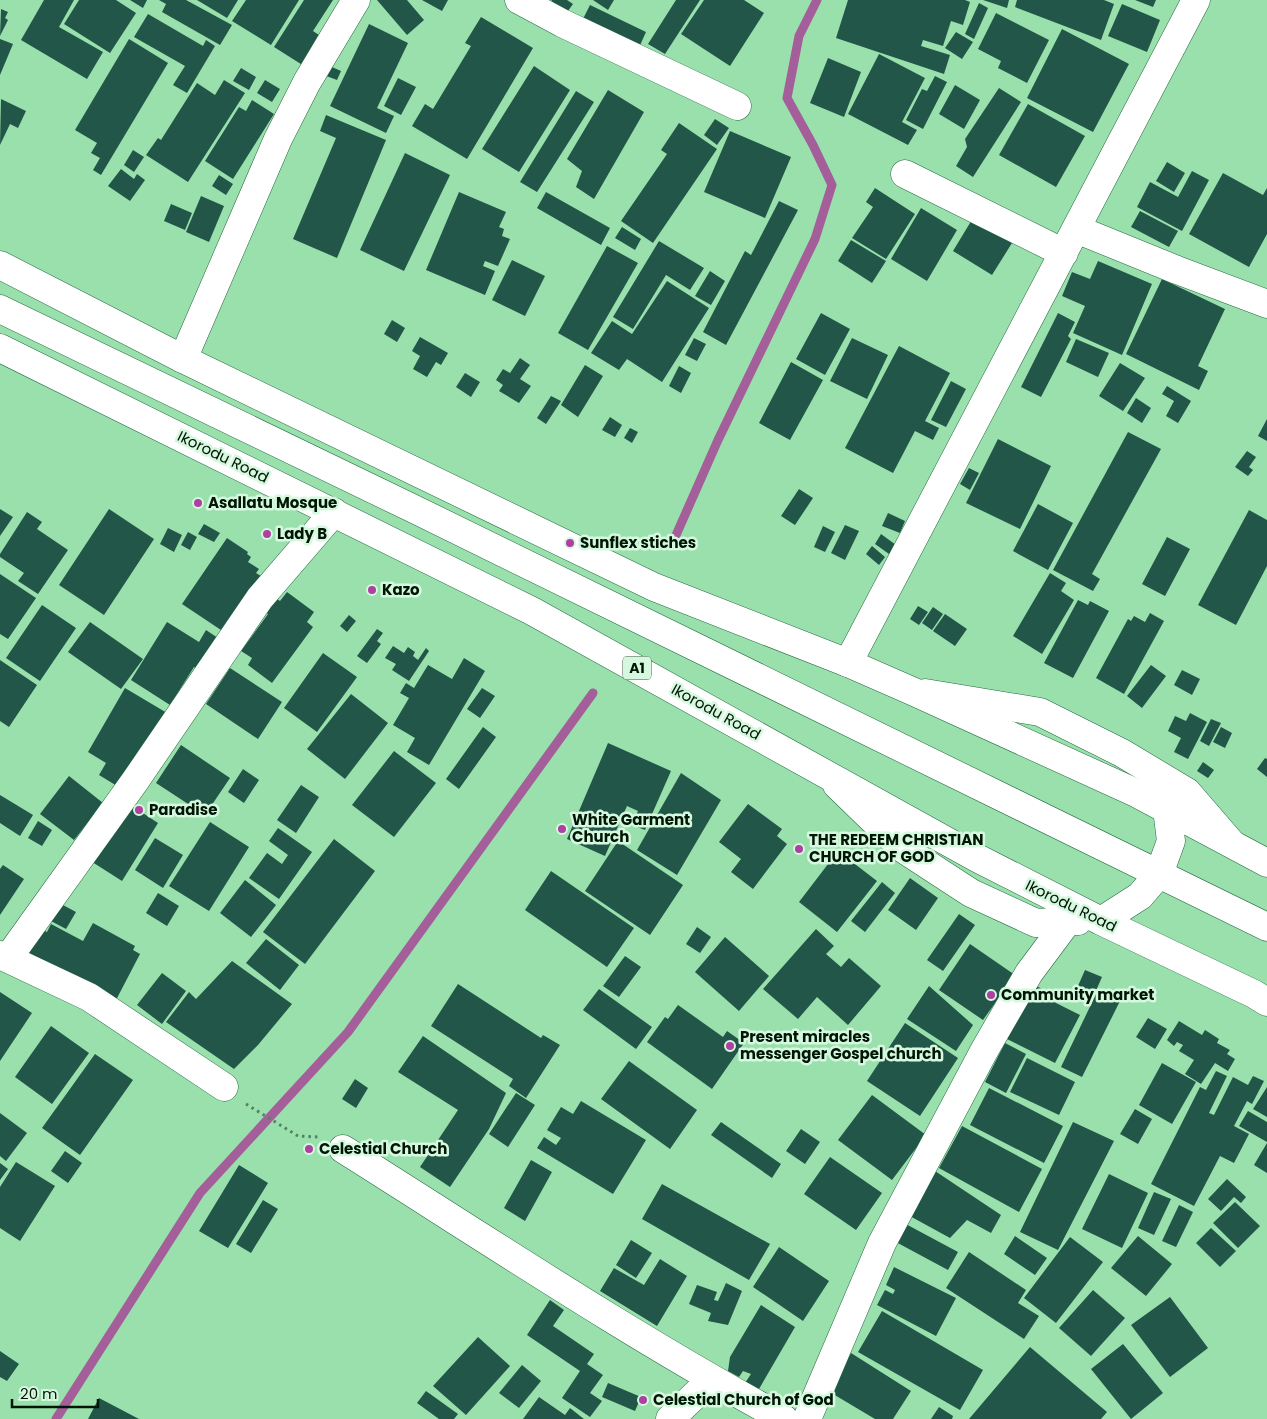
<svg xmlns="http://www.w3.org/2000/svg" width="1267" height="1419" font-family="Poppins,sans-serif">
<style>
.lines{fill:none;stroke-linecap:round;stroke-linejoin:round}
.stream{stroke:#a45e99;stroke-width:9}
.building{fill:#225648}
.minor-casing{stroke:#236b3e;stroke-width:29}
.highway-casing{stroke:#236b3e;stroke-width:29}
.path{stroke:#52825f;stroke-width:3;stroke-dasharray:2.5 4;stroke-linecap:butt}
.minor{stroke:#fff;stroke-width:28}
.highway{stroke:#fff;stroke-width:28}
.poi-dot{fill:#ad40a0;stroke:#d5f8de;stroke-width:2}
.labels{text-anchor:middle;stroke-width:5;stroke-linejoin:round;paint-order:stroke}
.shield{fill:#d5f8de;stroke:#405a47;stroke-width:1}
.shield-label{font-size:14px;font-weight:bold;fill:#001706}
.street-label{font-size:15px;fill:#001706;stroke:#d5f8de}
.poi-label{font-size:15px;font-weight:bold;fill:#001706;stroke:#d5f8de;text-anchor:start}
</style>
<rect width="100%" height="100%" fill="#99e0ad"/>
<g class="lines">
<path class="stream" d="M673,542L718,440L815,239L832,185L813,145L787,98L799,36L817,0
M56,1419L200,1193L348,1032L593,693"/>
</g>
<path class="building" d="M44,0H74L59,27L103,52L87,79L21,40Z
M79,0H116L136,13L110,53L64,24Z
M130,0H147L143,8Z
M159,0H186L232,25L220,45L162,12L166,4Z
M197,0H238L227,18Z
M246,0H299L271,45L232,21Z
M304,0H333L313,31L322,37L304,66L274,47Z
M377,0H407L424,20L407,35Z
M422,0H448L442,11Z
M552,0H567L573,4L563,18L547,8Z
M593,0H614L608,10Z
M676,0H700L665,54L648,44Z
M704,0H744L764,13L730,66L681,34Z
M848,0H965L970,2L963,25L951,21L943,46L923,40L921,46L950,55L944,74L836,38Z
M983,0H1009L1007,8Z
M1017,0H1104L1114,4L1101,40L1015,7Z
M1135,0H1156L1153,7Z
M979,3L988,8L974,39L965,34Z
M1122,4L1160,20L1147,52L1108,36Z
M590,5L646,32L637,52L580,25Z
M1,9L8,12L5,18L8,20L0,36Z
M996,13L1049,40L1027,83L998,68L1001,61L978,49Z
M148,14L203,46L206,40L215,46L187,93L173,85L185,66L134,37Z
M481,17L533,48L467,159L412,126L425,104L433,109L471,46L465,43Z
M369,24L408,43L377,108L394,116L386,133L330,106Z
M1062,29L1129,64L1093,132L1027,98Z
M956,32L973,42L962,59L945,48Z
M0,39L13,44L0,75Z
M129,39L168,63L101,175L93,170L100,158L91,153L97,143L75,130Z
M879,54L925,78L902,122L917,130L908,145L848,114Z
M828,58L861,72L844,117L810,103Z
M325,64L341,71L337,80L321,74Z
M534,66L570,90L519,172L482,149Z
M241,68L256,77L249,90L233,81Z
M935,76L947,82L923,129L906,120L922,89L927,91Z
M398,78L416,87L401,115L384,106Z
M224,80L245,93L188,182L146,155L158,138L161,140L197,83L215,95Z
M265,80L280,89L272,102L257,93Z
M955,85L980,100L964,129L939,114Z
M999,88L1021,102L973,177L956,166L967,147L965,139Z
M608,90L644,112L594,199L576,187L582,171L567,159Z
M576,91L594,102L537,192L520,182Z
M1,99L26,111L18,128L10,124L0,145Z
M252,100L274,114L233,179L205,161L239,107L246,111Z
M1028,104L1085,136L1056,187L999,155Z
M326,115L386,140L337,258L293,239L336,138L320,131Z
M715,119L729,128L717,145L704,135Z
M679,123L717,149L653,243L621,221L667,154L661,150Z
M730,131L791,157L765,218L704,192Z
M133,150L144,157L134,172L124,165Z
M405,153L450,175L404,271L360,250Z
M1167,162L1185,173L1174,192L1156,181Z
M121,169L134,179L137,174L145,180L130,201L108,186Z
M1192,171L1209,180L1182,231L1137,207L1150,182L1178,197Z
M1223,173L1263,195L1267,188V234L1249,267L1189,234Z
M219,175L233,184L226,195L212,186Z
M875,188L915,214L886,259L852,238L873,207L866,202Z
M459,192L506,212L499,227L504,229L502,236L510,239L498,266L485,261L483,266L495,271L485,295L426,270Z
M546,192L610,228L601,245L537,208Z
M201,196L224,206L209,242L186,232Z
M779,201L798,210L726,345L703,332L745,251L751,255Z
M171,204L192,213L185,230L164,221Z
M921,208L957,230L927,281L891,259Z
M1140,211L1178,231L1169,247L1131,227Z
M973,218L1012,243L992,275L953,251Z
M622,227L641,239L635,250L615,238Z
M851,240L886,261L872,283L838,261Z
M659,241L704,268L690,290L666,275L633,329L613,317Z
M607,246L638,263L588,350L558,333Z
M512,260L545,276L525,316L492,300Z
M1098,261L1152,284L1122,355L1073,333L1085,306L1062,296L1072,272L1090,279Z
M710,271L725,281L711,305L695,296Z
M1162,279L1225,309L1198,366L1208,371L1199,390L1126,354Z
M667,281L709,308L662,382L627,359L619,370L591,353L612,321L632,334Z
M821,313L850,329L825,375L796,359Z
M1058,313L1075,322L1068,336L1071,339L1041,397L1021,387Z
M392,320L405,328L397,342L384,334Z
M420,337L448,353L441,365L436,362L427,377L413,369L420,356L412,351Z
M694,338L706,344L697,361L685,355Z
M852,338L888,355L867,399L830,381Z
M1076,339L1109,353L1098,377L1066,362Z
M899,346L950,373L925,421L939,428L933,440L915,431L893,473L845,448Z
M520,358L530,365L520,379L531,386L519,403L499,391L503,385L496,380L503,369L510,373Z
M791,362L823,380L790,440L759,423Z
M1120,363L1145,378L1123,411L1099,396Z
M585,365L603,376L578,417L561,405Z
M679,366L691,373L681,393L669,386Z
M465,373L480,382L471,397L456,387Z
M951,381L966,389L946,427L931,420Z
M1167,386L1191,401L1178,423L1166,416L1174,401L1162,394Z
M551,396L561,401L546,424L537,418Z
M1136,398L1151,408L1142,423L1127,413Z
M610,417L622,425L615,437L602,430Z
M1267,419V441L1258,436Z
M630,428L638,432L632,443L624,438Z
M1128,432L1161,449L1092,574L1100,579L1093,591L1053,570Z
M998,439L1051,466L1020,529L966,503Z
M1247,451L1256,457L1249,467L1253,470L1248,476L1235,467Z
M969,468L979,473L970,490L960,484Z
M799,489L813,498L795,525L781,516Z
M1038,504L1073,523L1048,570L1013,551Z
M0,509L13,517L0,536Z
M109,509L154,539L104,615L59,585Z
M1249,510L1267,520V566L1236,625L1198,605Z
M27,512L42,522L37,529L68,550L38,594L18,581L24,573L0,557V554Z
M888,513L905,521L900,533L882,526Z
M204,524L220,533L214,542L198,534Z
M845,525L859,531L845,560L831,553Z
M823,526L835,532L825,552L814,547Z
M168,528L182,535L174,552L160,544Z
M188,532L197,537L190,550L181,545Z
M881,534L896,545L889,554L875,544Z
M1167,537L1190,549L1165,596L1142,584Z
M227,538L248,552L247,554L251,557L248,562L259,569L256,573L264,578L227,634L182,604Z
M872,546L885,557L879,565L866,554Z
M1050,573L1066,583L1061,591L1074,600L1042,654L1013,636Z
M0,574L36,598L8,639L0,634Z
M287,592L314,612L307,622L313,627L272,683L248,665L252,658L241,651L268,614L260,609L270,594L280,601Z
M1078,600L1088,605L1090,601L1109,611L1073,678L1044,663Z
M42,605L76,628L40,681L6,658Z
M918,606L928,612L919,625L910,619Z
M933,607L943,614L932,630L922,623Z
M1150,613L1164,621L1124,694L1096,678L1128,619L1131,621L1134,616L1145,622Z
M945,614L967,629L955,646L933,631Z
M349,615L356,621L347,632L340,626Z
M90,622L143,659L121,689L68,652Z
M167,622L199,642L206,630L221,640L201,671L194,667L170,705L131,680Z
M377,629L383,633L377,641L381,644L367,663L357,656Z
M393,646L404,653L408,647L415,652L413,656L418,660L426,648L429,651L409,681L392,670L396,664L385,658Z
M323,653L357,677L317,732L284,708Z
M464,658L485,671L429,765L407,752L415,738L393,725L409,698L400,693L406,683L414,688L428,665L452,679Z
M0,660L37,685L9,727L0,721Z
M1151,665L1166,676L1142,708L1127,696Z
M230,668L282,702L258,739L206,704Z
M1182,670L1200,679L1192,695L1174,685Z
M125,688L167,713L122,789L99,775L106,763L88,752Z
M482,688L495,696L480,718L467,709Z
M351,694L388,723L345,779L307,749Z
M1190,713L1207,722L1188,759L1174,752L1181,738L1168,731L1175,716L1186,721Z
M1211,719L1221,723L1209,746L1200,741Z
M483,727L496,737L459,789L446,779Z
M1221,727L1232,733L1225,748L1213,742Z
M608,743L671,771L645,830L632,825L638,811L627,806L605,856L567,839Z
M181,745L230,778L205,815L156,783Z
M394,751L436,783L394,837L352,805Z
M1265,758L1267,759V777L1257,769Z
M1203,762L1214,770L1208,778L1197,771Z
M243,769L259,780L244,803L228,792Z
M681,773L721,800L677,875L637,850Z
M69,776L103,803L74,840L40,814Z
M301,785L319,797L296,833L277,820Z
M0,795L33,815L20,836L0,823Z
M123,800L158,823L122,881L86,858Z
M748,804L782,829L777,836L787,844L753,889L731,872L741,859L719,842Z
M38,821L52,830L42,846L28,838Z
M210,822L249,847L209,911L169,886Z
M278,828L312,852L279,899L249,878L267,853L282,864L288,855L269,841Z
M155,838L183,855L163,888L135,870Z
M334,839L375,871L305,964L263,932Z
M618,841L683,885L650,935L585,891Z
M838,851L877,881L837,932L799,902Z
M3,865L24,879L0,915V869Z
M551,871L634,928L607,967L525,910Z
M910,878L938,898L916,930L888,910Z
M245,880L276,905L251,937L220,913Z
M882,882L895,893L865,932L851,921Z
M158,893L179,906L167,926L146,913Z
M61,904L76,912L66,929L51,921Z
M959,914L975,925L943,971L927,960Z
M93,923L135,946L133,950L140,954L116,1000L22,949L35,926L47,932L51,924L83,941Z
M697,927L711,937L700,953L686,944Z
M816,929L834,946L826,954L841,967L849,958L881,986L848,1025L817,997L798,1019L763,989Z
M725,937L769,976L739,1011L695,972Z
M266,939L299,965L280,990L246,963Z
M970,944L1015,975L983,1020L939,990Z
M625,956L641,967L619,997L603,986Z
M232,961L292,1004L258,1045L234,1069L166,1022L189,992L196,999Z
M1085,970L1102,977L1091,1002L1074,995Z
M162,973L186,991L162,1024L137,1005Z
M458,984L541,1038L543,1035L560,1045L526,1098L509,1086L513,1079L431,1026Z
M1033,984L1051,994L1048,999L1080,1015L1055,1063L1005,1038Z
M929,986L973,1025L956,1051L907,1019Z
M599,989L652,1027L636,1049L583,1010Z
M1098,990L1120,1001L1082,1077L1061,1067Z
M0,992L32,1013L0,1061Z
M678,1005L723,1037L727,1031L744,1043L712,1089L647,1042L665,1017L668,1019Z
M1148,1018L1167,1029L1155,1049L1136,1037Z
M1179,1021L1202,1035L1205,1030L1219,1039L1217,1043L1230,1050L1227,1054L1235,1059L1228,1071L1215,1063L1201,1084L1185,1074L1194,1060L1179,1051L1183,1045L1177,1042L1174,1046L1167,1040Z
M905,1023L958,1058L920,1116L867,1081Z
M51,1026L89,1053L52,1104L15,1077Z
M423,1036L506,1093L489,1129L450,1187L420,1167L458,1110L398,1072Z
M1005,1043L1026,1054L1006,1093L985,1082Z
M95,1054L133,1080L80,1155L42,1128Z
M1027,1058L1075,1082L1059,1115L1010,1092Z
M629,1061L697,1110L670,1149L601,1099Z
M1162,1063L1196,1082L1172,1124L1139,1105Z
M1216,1071L1227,1076L1209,1113L1214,1115L1233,1077L1248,1085L1253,1076L1264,1081L1252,1104L1247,1101L1234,1126L1249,1134L1234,1163L1220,1156L1194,1206L1151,1184L1200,1087L1206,1090Z
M355,1079L368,1088L356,1108L342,1099Z
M1267,1087V1117L1253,1109Z
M989,1088L1063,1126L1044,1163L970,1125Z
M516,1093L535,1105L508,1147L489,1134Z
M872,1095L926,1135L892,1180L838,1140Z
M581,1101L646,1140L613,1194L537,1148L544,1137L556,1145L561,1138L547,1130L561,1107L573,1114Z
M1135,1109L1152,1119L1138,1144L1120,1134Z
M1248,1111L1267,1122V1142L1239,1126Z
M0,1113L27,1133L6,1161L0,1156Z
M721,1122L781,1164L772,1178L711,1135Z
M1073,1122L1114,1141L1058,1250L1020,1232Z
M962,1126L1042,1169L1019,1212L939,1168Z
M801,1129L820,1142L805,1164L786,1151Z
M1267,1143V1173L1254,1165Z
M65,1151L82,1163L68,1183L51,1171Z
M830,1157L882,1193L856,1230L804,1194Z
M531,1160L552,1172L525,1221L504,1208Z
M16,1162L55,1186L20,1241L0,1228V1187Z
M0,1163L8,1169L0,1180Z
M239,1165L268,1183L228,1248L199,1231Z
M935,1171L1001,1215L991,1233L967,1220L950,1238L908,1215Z
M1109,1174L1148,1193L1122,1248L1082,1229Z
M1227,1179L1246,1197L1241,1203L1234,1197L1221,1211L1208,1199Z
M662,1184L770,1244L749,1280L642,1219Z
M1154,1192L1171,1199L1154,1235L1138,1228Z
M263,1200L278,1209L251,1253L236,1244Z
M1235,1202L1260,1226L1238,1248L1213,1223Z
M1179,1205L1193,1212L1176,1247L1162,1241Z
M902,1222L958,1252L948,1270L894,1241Z
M1211,1228L1236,1251L1220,1267L1196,1243Z
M1015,1236L1047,1258L1035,1275L1004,1254Z
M1138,1236L1172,1264L1146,1296L1111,1268Z
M1070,1237L1103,1262L1056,1323L1024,1298Z
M631,1240L652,1253L636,1278L616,1265Z
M779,1247L829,1281L803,1321L753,1287Z
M969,1252L1026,1290L1018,1303L1039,1316L1024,1339L946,1288Z
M660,1259L687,1276L657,1326L600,1291L614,1268L644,1285Z
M894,1267L956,1298L936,1336L877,1305L885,1290L893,1294L895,1290L886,1285Z
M726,1283L742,1291L728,1325L708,1321L711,1313L689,1304L697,1285L717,1292L714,1300L718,1301Z
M1093,1290L1125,1318L1091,1356L1059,1328Z
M1170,1297L1208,1348L1170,1377L1131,1325Z
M550,1300L564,1310L553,1326L594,1354L587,1364L603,1375L590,1393L602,1401L590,1417L562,1398L580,1371L527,1335Z
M761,1305L795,1327L759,1389L745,1383L751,1374L743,1371L739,1377L728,1371L730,1357Z
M882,1311L983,1370L960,1410L858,1352Z
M478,1337L510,1366L466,1415L433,1386Z
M1123,1344L1163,1393L1131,1419L1091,1369Z
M1030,1347L1107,1412L1101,1419H969Z
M0,1351L19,1364L7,1381L0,1377Z
M851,1353L911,1391L893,1419H875L828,1391Z
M522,1365L541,1381L519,1408L499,1393Z
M608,1383L641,1397L635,1411L602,1397Z
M426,1391L458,1414L454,1419H439L417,1403Z
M539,1397L565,1415L570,1408L584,1419H523Z
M99,1398L139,1419H88Z
M939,1407L953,1416L952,1419H931Z"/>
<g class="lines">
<defs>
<path id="minor" d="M519,0L562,23L737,106
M905,174L1064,253
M1076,229L1177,270L1267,304
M0,309L414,509L1267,927
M183,359L278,139L307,82L356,0
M848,663L1196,0
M925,693L1040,712L1122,753L1187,792L1231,843
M837,785L902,848L971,893L1036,923L1078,921
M0,955L89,997L224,1087
M8,958L135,781L260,598L334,512
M343,1149C489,1241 633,1337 784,1419
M670,1419L711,1380
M807,1419L882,1243L984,1051L1029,973L1067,922"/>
<path id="highway" d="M0,265L183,359L654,587L848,663L912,691L1134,792L1267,863
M0,348L532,611L977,858L1101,921L1254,994L1267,1002
M1101,921L1140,896L1159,874L1171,841L1167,809"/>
</defs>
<use href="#minor" class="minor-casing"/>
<use href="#highway" class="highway-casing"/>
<path class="path" d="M246,1104L298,1136L318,1137"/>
<use href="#minor" class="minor"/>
<use href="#highway" class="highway"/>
</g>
<g class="poi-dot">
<circle cx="198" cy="503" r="5"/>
<circle cx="267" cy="534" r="5"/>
<circle cx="570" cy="543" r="5"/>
<circle cx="372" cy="590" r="5"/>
<circle cx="139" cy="810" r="5"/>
<circle cx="562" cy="829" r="5"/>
<circle cx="799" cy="849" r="5"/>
<circle cx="991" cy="995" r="5"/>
<circle cx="730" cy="1046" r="5"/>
<circle cx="309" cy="1149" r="5"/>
<circle cx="643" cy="1400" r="5"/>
</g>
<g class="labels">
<rect class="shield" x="623" y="656.5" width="28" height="23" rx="4"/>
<g class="shield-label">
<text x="637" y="673">A1</text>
</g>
<g class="street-label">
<text transform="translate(223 457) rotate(26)" y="5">Ikorodu Road</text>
<text transform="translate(716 712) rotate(29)" y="5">Ikorodu Road</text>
<text transform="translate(1071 906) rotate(26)" y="5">Ikorodu Road</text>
</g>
<g class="poi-label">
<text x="208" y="508">Asallatu Mosque</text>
<text x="277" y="539">Lady B</text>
<text x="580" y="548">Sunflex stiches</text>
<text x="382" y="595">Kazo</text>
<text x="149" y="815">Paradise</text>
<text x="572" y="825">White Garment<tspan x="572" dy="17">Church</tspan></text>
<text x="809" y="845">THE REDEEM CHRISTIAN<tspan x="809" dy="17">CHURCH OF GOD</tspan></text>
<text x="1001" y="1000">Community market</text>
<text x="740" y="1042">Present miracles<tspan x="740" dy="17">messenger Gospel church</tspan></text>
<text x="319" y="1154">Celestial Church</text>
<text x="653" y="1405">Celestial Church of God</text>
</g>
</g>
<path d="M12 1399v8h86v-8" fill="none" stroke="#001706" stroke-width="2.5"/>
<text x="20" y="1399" font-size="15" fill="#001706" stroke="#d5f8de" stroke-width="4" paint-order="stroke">20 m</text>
</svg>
